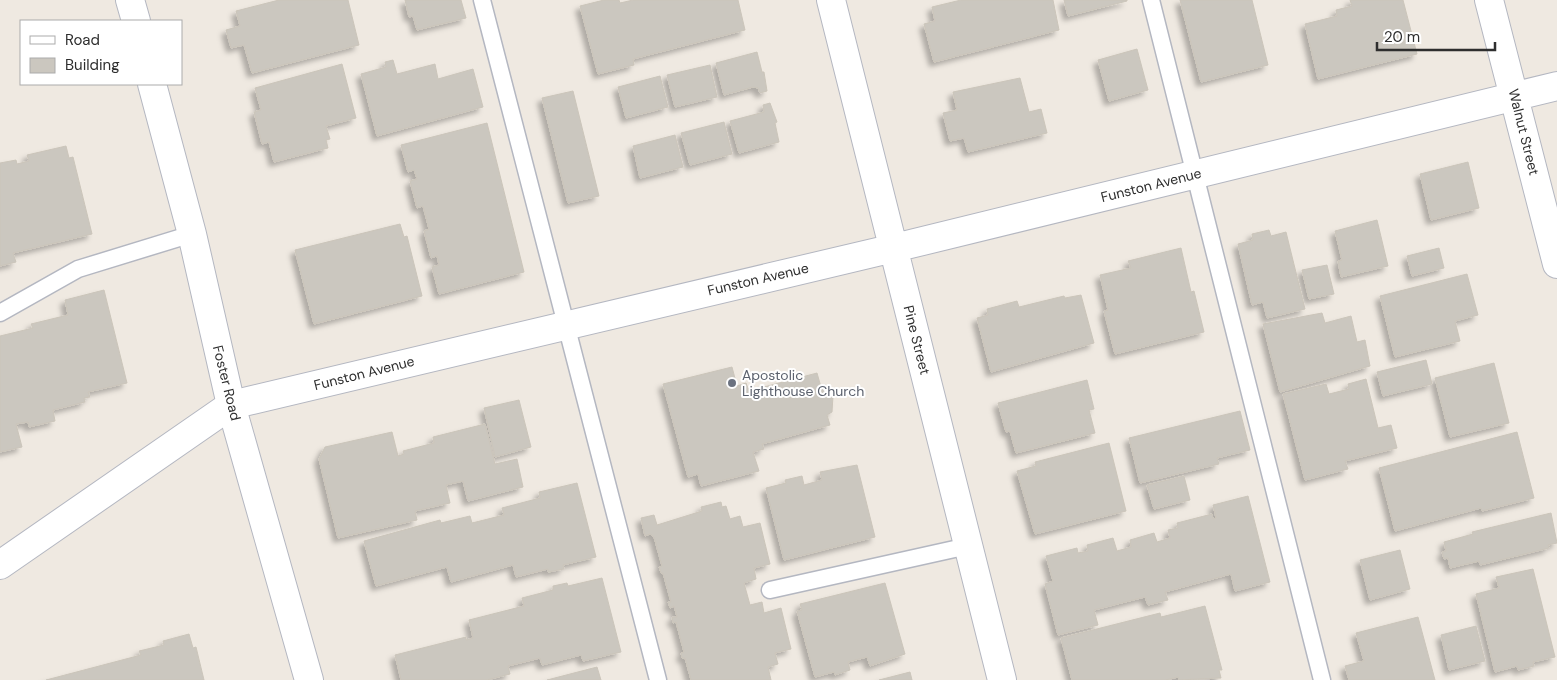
<svg xmlns="http://www.w3.org/2000/svg" width="1557" height="680" font-family="'DM Sans',sans-serif">
<style>
.building{fill:#cbc7bf;stroke:#cbc5ba;filter:url(#shadow)}
.lines{fill:none;stroke-linecap:round;stroke-linejoin:round}
.service-casing{stroke:#b4b7c1;stroke-width:19}
.minor-casing{stroke:#b4b7c1;stroke-width:30}
.tertiary-casing{stroke:#b4b7c1;stroke-width:30}
.service{stroke:#fff;stroke-width:16}
.minor{stroke:#fff;stroke-width:28}
.tertiary{stroke:#fff;stroke-width:28}
.worship-dot{fill:#6b7280;stroke:#fff;stroke-width:2}
.labels{text-anchor:middle;stroke-width:4;stroke-linejoin:round;paint-order:stroke}
.street-label{font-size:14px;fill:#2e2e2e;stroke:#fff}
.worship-label{font-size:14px;fill:#5b616d;stroke:#fff;text-anchor:start}
</style>
<defs>
<filter id="shadow"><feDropShadow dx="-4.5" dy="4.5" stdDeviation="2.5" flood-color="#0004"/></filter>
</defs>
<rect width="100%" height="100%" fill="#efe9e1"/>
<path class="building" d="M279,0H348L359,45L252,73L244,45L231,48L226,30L240,26L236,11Z
M405,0H461L466,18L417,30L413,16L409,17Z
M604,0H619L620,3L633,0H738L745,30L633,59L634,65L598,74L580,6Z
M961,0H1053L1059,30L934,62L924,24L935,21L932,7Z
M1064,0H1127V1L1068,16Z
M1180,0H1252L1268,65L1201,82Z
M1350,0H1403L1417,54L1318,79L1305,24L1337,16L1336,10L1352,6Z
M1137,49L1148,90L1109,101L1098,60Z
M757,52L762,72H764L767,91L760,93L758,88L753,87L724,95L716,63Z
M393,60L397,74L435,64L438,79L473,69L483,107L377,136L361,74L386,67L385,62Z
M342,64L356,118L326,126L330,139L326,140L328,148L274,162L269,142L262,144L254,112L261,110L255,88Z
M710,65L717,97L675,107L667,75Z
M660,76L668,107L626,118L618,87Z
M1020,78L1029,112L1041,109L1047,133L968,152L964,138L950,141L943,113L957,110L953,92Z
M573,91L599,196L568,203L542,98Z
M770,103L777,122L775,123L779,142L739,153L730,121L764,112L763,105Z
M724,122L732,154L690,165L681,133Z
M487,123L524,272L439,294L432,267L439,265L437,256L431,258L424,231L429,229L423,206L417,208L410,181L417,179L414,170L408,172L401,145Z
M675,135L683,167L640,178L633,146Z
M66,146L69,158L73,157L92,234L13,253L16,262L0,266V163L16,160L17,164L29,161L27,155Z
M1468,162L1479,208L1431,220L1420,174Z
M1377,220L1388,266L1341,277L1338,261L1342,260L1335,231Z
M400,224L404,237L407,236L422,296L314,324L295,250Z
M1269,230L1271,236L1286,232L1305,309L1267,318L1263,302L1252,305L1238,244L1253,240L1252,234Z
M1181,248L1191,292L1194,291L1204,332L1115,354L1104,311L1108,310L1100,275L1131,268L1128,261Z
M1439,248L1444,268L1412,276L1407,256Z
M1327,265L1334,294L1309,299L1302,270Z
M1467,274L1478,315L1455,321L1460,341L1395,357L1380,296Z
M104,290L127,383L88,392L90,397L84,398L85,402L53,410L55,421L29,427L28,422L16,424L22,447L0,452V336L33,328L31,324L68,315L65,300Z
M1081,295L1094,343L991,372L977,318L988,315L987,309L1017,301L1019,307L1064,296L1065,298Z
M1322,313L1325,323L1351,316L1357,342L1365,340L1370,366L1280,392L1263,324Z
M1426,360L1432,384L1383,396L1377,372Z
M1494,363L1509,423L1450,437L1435,378Z
M732,367L737,386L746,383L749,391L817,373L821,387L826,385L833,396L832,412L827,415L830,425L762,444L764,449L753,452L759,471L701,486L698,474L688,477L663,384Z
M1366,379L1378,428L1391,425L1397,448L1345,461L1348,469L1305,480L1283,394L1326,384L1329,394L1349,389L1348,384Z
M1087,380L1094,409L1089,410L1095,433L1016,453L1010,431L1006,432L998,403Z
M519,400L531,447L495,457L484,408Z
M1240,411L1250,450L1217,458L1219,464L1140,483L1129,438Z
M485,424L495,464L517,459L523,487L468,501L463,481L446,485L450,503L415,511L417,520L338,538L319,459L325,447L392,432L398,456L404,454L403,451L434,443L433,437Z
M1517,432L1534,498L1482,511L1481,508L1395,531L1379,468Z
M1109,443L1126,511L1035,534L1017,471L1036,466L1035,462Z
M857,465L875,537L784,560L766,488L786,483L785,480L802,476L804,485L822,480L820,472Z
M1184,476L1190,500L1154,509L1147,485Z
M577,483L596,557L563,565L564,569L548,572V569L516,577L513,565L451,582L447,567L376,586L364,541L440,520L441,523L470,516L472,523L504,515L502,508L540,498L539,492Z
M1248,496L1270,582L1235,591L1231,574L1165,592L1168,600L1148,605L1145,597L1094,610L1098,625L1058,635L1045,584L1053,581L1046,556L1077,548L1078,553L1088,551L1087,545L1113,538L1117,551L1131,547L1130,540L1154,533L1157,542L1170,538L1168,530L1178,528L1177,523L1212,514L1213,519L1216,518L1213,505Z
M721,502L722,507L726,506L730,519L740,516L743,527L760,523L770,564L754,568L756,579L744,583L750,605L762,602L764,613L781,608L791,649L775,653L778,664L768,667L771,680H691L685,658H682L681,653L684,652L676,622L673,623L672,617H677L674,606L670,608L668,602H671L663,573H661L659,567L662,566L654,537L650,534L645,536L641,518L654,515L657,525L702,511L701,507Z
M1551,513L1557,543L1548,545L1549,548L1480,565L1479,561L1450,568L1448,558L1444,559L1442,552L1446,551L1444,542L1473,534L1472,532Z
M1400,550L1410,589L1370,600L1360,560Z
M1533,569L1555,657L1533,662L1534,666L1518,670L1517,666L1495,672L1476,594L1499,588L1496,577Z
M602,578L621,652L583,661L581,655L542,665L540,658L508,666L510,674L487,680H401L395,655L466,637V640L473,638L469,620L524,606L522,598L553,590V586L567,583L568,586Z
M885,583L905,654L870,666L867,657L848,662L850,670L835,675L834,672L815,677L797,611L802,610L800,604Z
M1205,606L1222,670H1219L1221,678L1179,680L1178,677L1166,680H1072L1061,638L1160,613L1161,617Z
M1418,617L1435,680H1349L1345,666L1364,661L1356,633Z
M1476,626L1485,661L1449,670L1441,635Z
M189,634L193,648L196,647L204,680H46L141,655L139,651L164,645L163,641Z
M597,667L601,680H547Z
M910,672L912,680H879Z"/>
<g class="lines">
<defs>
<path id="service" d="M482,0L658,680
M1151,0L1322,680
M0,313L78,269L192,234
M770,590L968,546"/>
<path id="minor" d="M831,0L1002,680
M1489,0L1557,264
M0,565L231,405L894,248L1557,86"/>
<path id="tertiary" d="M130,0L136,21
M152,84L192,234L231,405L309,680"/>
</defs>
<use href="#service" class="service-casing"/>
<use href="#minor" class="minor-casing"/>
<use href="#tertiary" class="tertiary-casing"/>
<use href="#service" class="service"/>
<use href="#minor" class="minor"/>
<use href="#tertiary" class="tertiary"/>
</g>
<circle class="worship-dot" cx="732" cy="383" r="5"/>
<g class="labels">
<g class="street-label">
<text transform="translate(1524 132) rotate(76)" y="5">Walnut Street</text>
<text transform="translate(1151 185) rotate(-14)" y="5">Funston Avenue</text>
<text transform="translate(758 279) rotate(-13)" y="5">Funston Avenue</text>
<text transform="translate(917 340) rotate(76)" y="5">Pine Street</text>
<text transform="translate(364 373) rotate(-14)" y="5">Funston Avenue</text>
<text transform="translate(227 383) rotate(76)" y="5">Foster Road</text>
</g>
<g class="worship-label">
<text x="742" y="380">Apostolic<tspan x="742" dy="16">Lighthouse Church</tspan></text>
</g>
</g>
<rect x="20" y="20" width="162" height="65" fill="#ffffff" stroke="#ababab"/>
<rect x="30" y="36" width="25" height="8" fill="#ffffff" stroke="#ababab"/>
<text x="65" y="45" font-size="15" fill="#2e2e2e">Road</text>
<rect x="30" y="58" width="25" height="15" fill="#cbc7bf" stroke="#ababab"/>
<text x="65" y="70" font-size="15" fill="#2e2e2e">Building</text>
<path d="M1377 42v8h118v-8" fill="none" stroke="#2e2e2e" stroke-width="2.5"/>
<text x="1384" y="42" font-size="15" fill="#2e2e2e" stroke="#ffffff" stroke-width="4" paint-order="stroke">20 m</text>
</svg>
